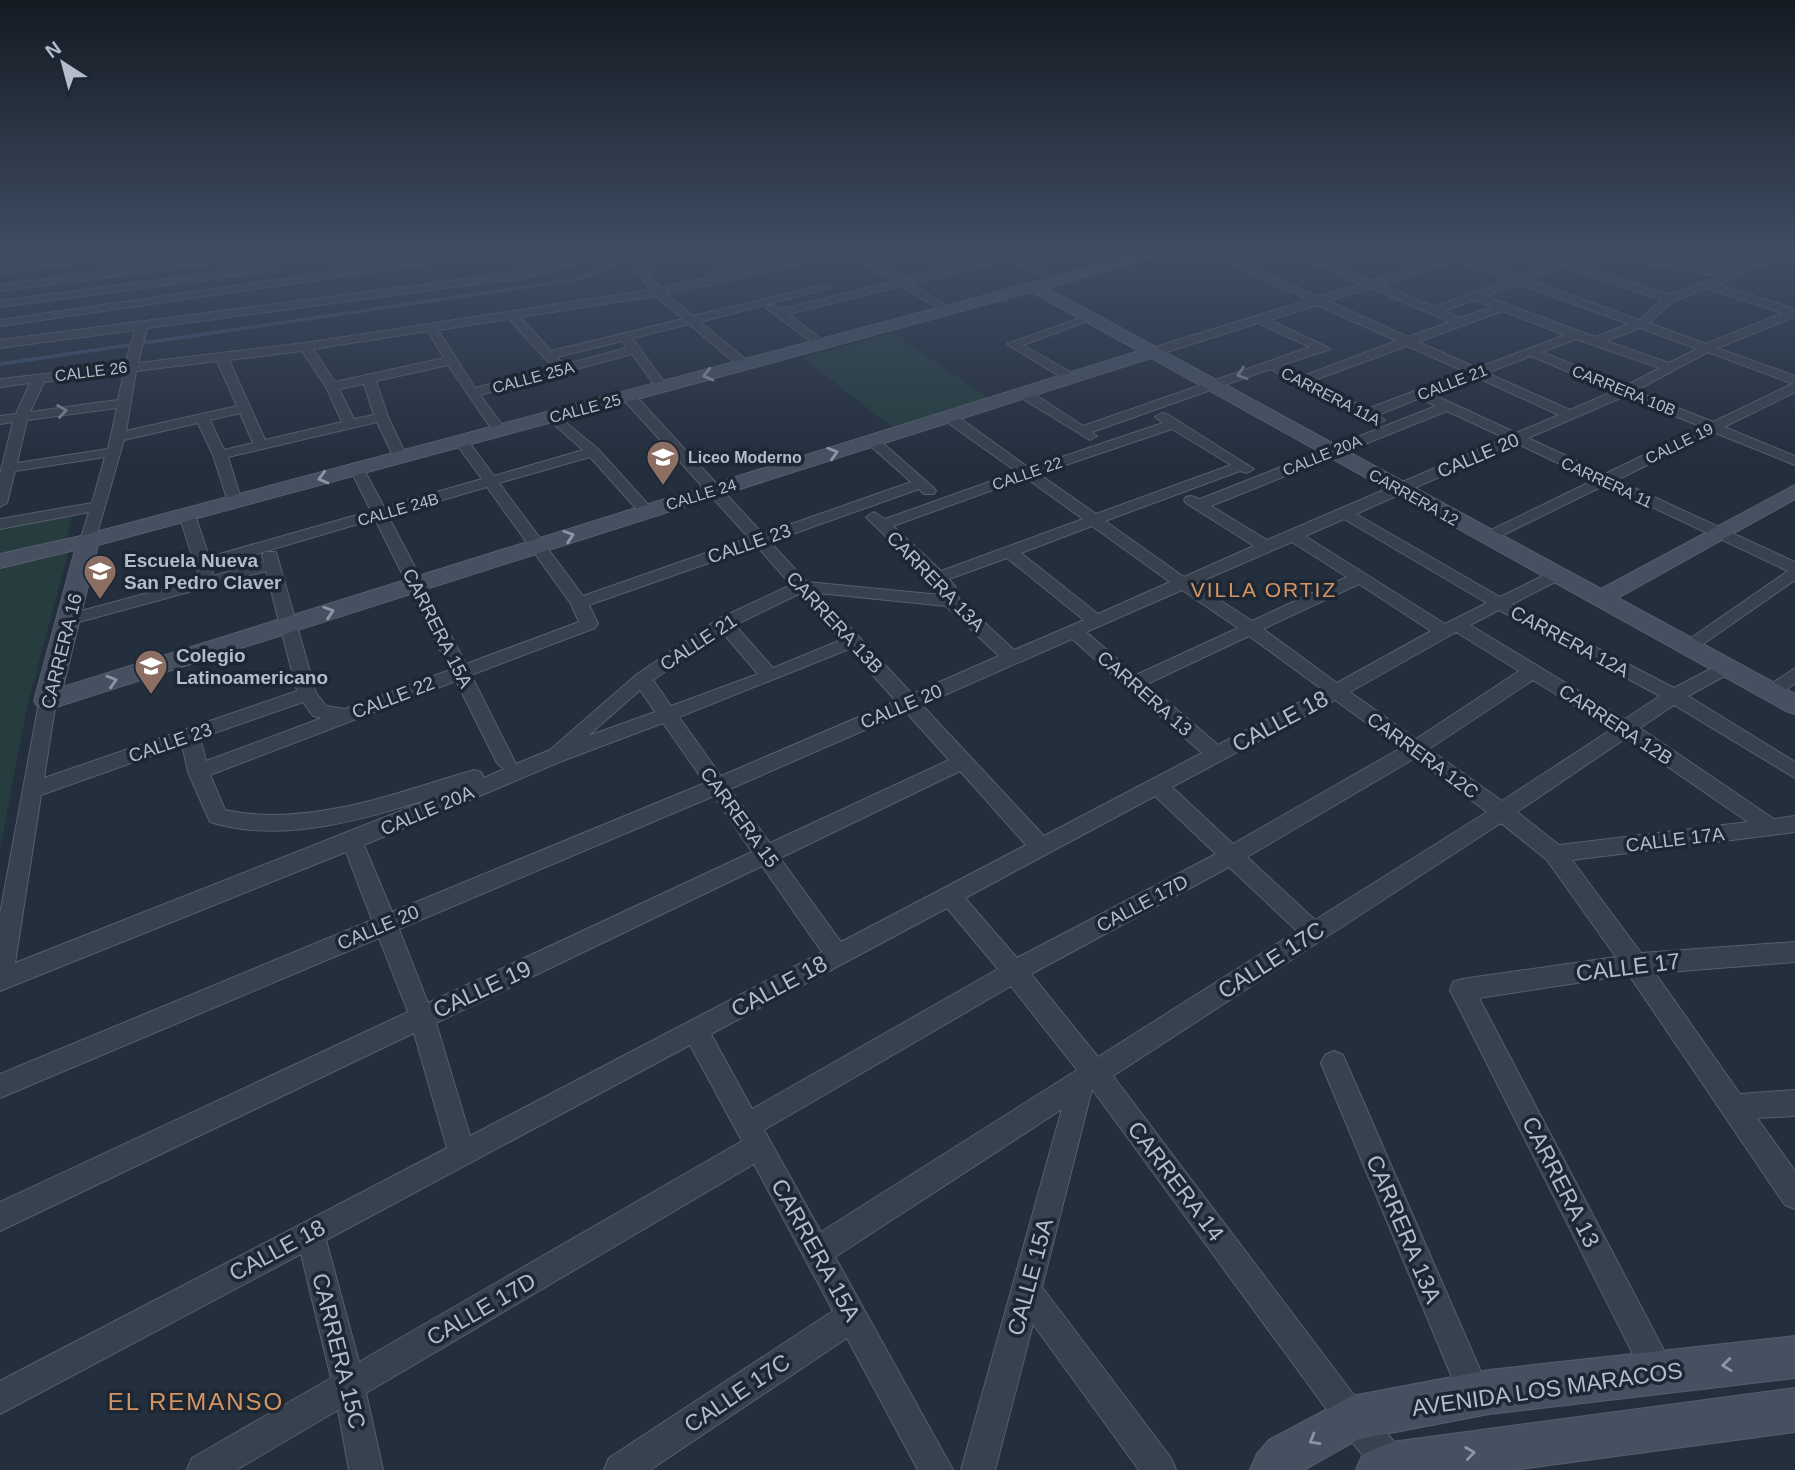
<svg xmlns="http://www.w3.org/2000/svg" width="1795" height="1470" font-family="Helvetica,sans-serif">
<style>
.green{fill:#263c3f}
.lines{fill:none;stroke-linecap:round;stroke-linejoin:round}
.stream{stroke:#394c67;stroke-width:3.5}
.street-casing{stroke:#565f6c;stroke-width:2}
.secondary-casing{stroke:#565f6c;stroke-width:2}
.street{fill:#38414e;fill-rule:evenodd}
.secondary{fill:#465061;fill-rule:evenodd}
.oneway{stroke:#7c8592}
.oneway2{stroke:#8e96a5}
.labels{text-anchor:middle;stroke-width:7;stroke-linejoin:round;paint-order:stroke}
.far-street-label{font-size:16px;fill:#b4bcc9;stroke:#1d2633}
.far-poi-label{font-size:16px;font-weight:bold;fill:#b4bcc9;stroke:#1d2633;text-anchor:start}
.street-label{font-size:19px;fill:#b4bcc9;stroke:#1d2633}
.poi-label{font-size:19px;font-weight:bold;fill:#b4bcc9;stroke:#1d2633;text-anchor:start}
.neighbourhood-label{font-size:21px;letter-spacing:2px;fill:#d59563;stroke:#1d2633}
.near-street-label{font-size:23px;fill:#b4bcc9;stroke:#1d2633}
.near-neighbourhood-label{font-size:24px;letter-spacing:2px;fill:#d59563;stroke:#1d2633}
</style>
<rect width="100%" height="100%" fill="#242f3e"/>
<path class="green" d="M893,333L988,398L893,428L803,358Z
M72,516L66,539L0,553V527Z
M69,550L27,707L0,849V566Z"/>
<g class="lines">
<path class="stream" d="M0,364L573,280L607,269L631,251"/>
<defs>
<path id="street" d="M36,251L0,258V252Z
M132,251H164L0,274V268Z
M257,251L273,253L268,256L0,291V285Z
M359,251H386L336,261L331,258Z
M503,251H515L508,255Z
M585,251H599L580,262L529,277L147,328L138,363L305,343L650,290L632,264L633,262L686,251H708L644,266L660,288L707,278C716,264 728,251 746,251L719,275L829,251H859L904,279L955,267L930,251H943L966,264L1002,255L997,251H1010L1063,281L1054,283L1010,259L911,284L952,309V313L948,314L901,286L788,314L825,342V348L821,349L766,308L772,305L781,309L893,282L848,253L715,283L709,286L705,285L665,293L693,316L825,285L830,288L700,322L749,362V368H741L689,324L632,338L668,387L666,390H658L632,354L480,395L507,431L500,435L495,434L448,365L376,381L388,417L407,457L405,460H395L377,422L228,457L242,502L235,506L228,502L213,455L198,423L124,440L94,544L88,546L80,541L89,512L0,529V519L92,503L105,457L15,471L7,503L0,507V474L13,422L0,424V416L16,414L30,383L0,387V379L125,365L135,330L0,348V340L528,271ZM655,296L683,319L551,351L520,317ZM509,319L552,366L562,363L557,357L622,341L627,348L475,388L438,330ZM428,331L444,358L335,382L313,349ZM302,351L326,387L342,422L265,440L229,360ZM217,361L237,406L126,431L136,371ZM124,372L118,400L30,412L44,382ZM364,384L374,415L354,419L339,389ZM117,408L108,449L17,463L27,420ZM240,413L253,443L224,450L210,420Z
M1082,251H1096L1121,265L1112,267Z
M1202,251H1216L1239,262L1275,251H1304L1313,256L1327,251H1344L1322,259L1372,281L1467,251L1474,254L1467,258L1519,276L1588,251H1616L1731,271L1782,251H1795L1717,284L1795,309V317L1717,348L1795,376V392L1724,427L1795,456V465L1713,432L1617,480L1795,562V580L1693,651L1687,653L1678,647L1788,571L1605,485L1493,540H1483L1480,537L1483,534L1594,480L1516,443L1356,514L1500,597L1551,572H1563L1565,575L1563,578L1512,604L1674,688L1720,664H1732L1735,668L1732,672L1688,696L1795,762V778L1674,705L1640,728L1774,819L1795,816V832L1572,860L1641,953L1795,942V962L1655,973L1740,1094L1795,1090V1116L1757,1118L1795,1171V1209L1785,1205L1629,975L1479,998L1670,1362L1675,1373L1670,1384L1659,1389L1648,1384L1450,990L1453,982L1462,979L1616,957L1547,860L1501,823L1113,1076L1363,1407L1409,1458L1414,1470H1375L1341,1429L1092,1089L1042,1287L1171,1458L1176,1470H1139L1033,1324L995,1470H961L1062,1109L835,1257L953,1470H918L847,1338L650,1470H604L609,1458L833,1311L754,1164L366,1393L383,1470H349L338,1410L236,1470H187L192,1458L331,1378L301,1254L0,1414V1381L447,1148L414,1033L0,1231V1202L408,1012L379,938L0,1098V1074L372,920L346,852L0,991V914L40,697H54L56,701L44,778L297,691L266,571L68,625L59,620L62,616L204,578L198,574L179,515L182,512L187,510L195,515L209,557L371,511L350,469L352,466H362L384,507L482,479L454,441L456,438H466L494,476L583,450L548,419L546,416L553,412L598,449L654,511L646,516L641,514L590,457L499,483L583,596L749,538L623,399L622,396L628,392L633,393L763,534L911,482L865,441L872,437L877,438L934,488L936,491L934,494H924L919,489L770,542L807,582L941,595L939,588L866,517L874,512L885,519L1017,472L944,420V414H954L1029,468L1163,423L1155,417L1162,413L1167,414L1254,469L1247,473L1240,471L1105,521L1184,577L1254,546L1186,503L1184,500L1186,497L1191,496L1200,499L1436,406L1420,398L1378,415L1385,420L1378,424L1270,369L1092,432L1097,436L1090,440L1018,396V390H1028L1083,426L1310,347L1258,323L1157,355H1149V349L1308,300ZM1291,253L1362,284L1318,297L1248,265ZM1599,255L1720,276L1670,295L1574,264ZM1457,261L1509,280L1434,307L1382,285ZM1564,267L1662,300L1639,320L1529,280ZM1519,284L1629,324L1595,337L1485,296ZM1371,288L1450,322L1408,337L1328,301ZM1707,288L1782,313L1706,344L1649,323L1674,301ZM1474,300L1492,307L1460,318L1444,311ZM1317,305L1397,341L1303,376L1282,365L1331,349L1270,320ZM1502,311L1565,335L1477,368L1418,342ZM1640,328L1697,349L1669,363L1606,341ZM1576,339L1660,368L1625,386L1542,352ZM1407,346L1466,372L1367,409L1312,381ZM1708,352L1791,383H1794L1713,422L1635,391ZM1531,356L1614,391L1570,410L1487,373ZM1476,377L1559,415L1516,433L1432,394ZM1625,396L1702,427L1605,474L1528,438ZM1447,411L1505,438L1267,540L1211,506ZM1172,429L1231,465L1096,514L1039,474ZM1026,478L1083,519L941,571L893,526ZM487,487L571,604L579,622L466,664L388,516ZM375,519L450,670L345,709L326,706L316,693L276,552H264L262,555L264,562L213,576L212,567ZM1344,519L1487,603L1445,624L1305,536ZM1092,526L1170,582L1098,614L1021,553ZM1292,542L1347,577L1252,621L1195,584ZM757,546L791,585L718,619L636,675L550,750L516,764L471,675L595,628L598,624L589,605ZM1007,558L1084,620L1014,650L959,599L955,586L949,579ZM1359,584L1431,631L1337,683L1263,629ZM1182,590L1238,628L1136,675L1086,632ZM818,593L946,606L999,656L912,694ZM799,594L841,640L773,668L735,625ZM1499,610L1660,696L1625,719L1470,625ZM722,632L758,674L671,706L653,680ZM1456,632L1519,671L1416,739L1350,692ZM1249,636L1323,690L1218,745L1147,684ZM1072,639L1202,753L1044,836L922,705ZM849,649L896,701L721,776L679,717ZM1533,680L1612,729L1502,801L1429,749ZM456,681L497,763L504,769L484,778L481,772L474,770C396,793 307,828 225,810L210,775ZM640,690L655,712L588,736ZM1335,700L1401,748L1233,844L1172,787ZM303,702L313,716L322,718L206,761L200,738ZM906,712L949,760L770,843L730,789ZM663,723L705,783L392,912L364,845L562,761ZM1626,738L1748,822L1559,845L1517,812ZM182,745L188,772L210,822C284,845 369,818 441,795L15,963L41,795ZM1415,758L1487,812L1315,920L1247,857ZM960,771L1026,845L841,942L780,858ZM714,796L752,852L428,1003L399,929ZM1155,796L1216,854L1017,958L965,898ZM762,866L822,952L470,1136L436,1023ZM1229,867L1297,931L1098,1057L1031,974ZM947,908L998,969L752,1109L711,1034ZM1011,986L1077,1070L821,1232L764,1130ZM690,1045L742,1141L359,1362L326,1240Z
M464,253L468,254V258L0,326V320Z
M274,265L278,266V270L0,307V301Z
M1086,316L1096,318L1023,345L1075,375V381H1067L1007,344Z
M1795,668V683L1779,696H1765L1763,692L1765,688Z
M1334,1051L1343,1055L1491,1395L1486,1406L1475,1411L1464,1406L1321,1063L1325,1055Z"/>
<path id="secondary" d="M1151,251H1175L1047,288L1601,589L1795,485V499L1618,598L1795,694V714L1786,711L1151,358L56,707L47,710L38,707L34,701L75,550L0,568V554L85,535ZM1032,292L1139,351L63,687L98,545Z
M1795,1336V1378L1489,1414L1359,1439L1304,1470H1250L1257,1454L1269,1440L1352,1396L1489,1370Z
M1795,1388V1432L1513,1470H1356L1363,1454L1392,1442Z"/>
</defs>
<use href="#street" class="street-casing"/>
<use href="#secondary" class="secondary-casing"/>
<use href="#street" class="street"/>
<use href="#secondary" class="secondary"/>
</g>
<defs><path id="oneway-chevron" d="M-2-3.5L2.5 0L-2 3.5" fill="none" stroke-width="1.6" stroke-linecap="round" stroke-linejoin="round" transform="scale(1.75)"/></defs>
<g class="oneway">
<use href="#oneway-chevron" transform="translate(1242 374) rotate(162)"/>
<use href="#oneway-chevron" transform="translate(62 411) rotate(-8)"/>
</g>
<g class="oneway2">
<use href="#oneway-chevron" transform="translate(708 375) rotate(165)"/>
<use href="#oneway-chevron" transform="translate(833 453) rotate(-17)"/>
<use href="#oneway-chevron" transform="translate(323 478) rotate(165)"/>
<use href="#oneway-chevron" transform="translate(569 536) rotate(-18)"/>
<use href="#oneway-chevron" transform="translate(329 612) rotate(-18)"/>
<use href="#oneway-chevron" transform="translate(112 681) rotate(-17)"/>
<use href="#oneway-chevron" transform="translate(1727 1365) rotate(173)"/>
<use href="#oneway-chevron" transform="translate(1314 1440) rotate(150)"/>
<use href="#oneway-chevron" transform="translate(1470 1453) rotate(-8)"/>
</g>
<linearGradient id="sky" x2="0" y2="1"><stop stop-color="#141a22"/><stop offset="0.55" stop-color="#3f4d63"/><stop offset="1" stop-color="#3f4d63" stop-opacity="0"/></linearGradient>
<rect width="1795" height="457" fill="url(#sky)"/>
<defs>
<symbol id="school-pin" viewBox="-11 -11 22 30"><path d="M0 17L-7.5 6A9.5 9.5 0 1 1 7.5 6Z" fill="#8d6e63" stroke="#1d2633"/><path d="M0-5L7-2L0 1L-7-2ZM-4 1L0 2.5L4 1V4Q0 6-4 4Z" fill="#fff"/></symbol>
</defs>
<g fill-rule="evenodd">
<use href="#school-pin" x="644" y="438" width="38" height="52"/>
<use href="#school-pin" x="81" y="552" width="38" height="52"/>
<use href="#school-pin" x="132" y="647" width="38" height="52"/>
</g>
<g class="labels">
<g class="far-street-label">
<text transform="translate(91 371) rotate(-7)" y="6">CALLE 26</text>
<text transform="translate(533 377) rotate(-15)" y="6">CALLE 25A</text>
<text transform="translate(1452 382) rotate(-21)" y="6">CALLE 21</text>
<text transform="translate(1624 390) rotate(22)" y="6">CARRERA 10B</text>
<text transform="translate(1331 396) rotate(27)" y="6">CARRERA 11A</text>
<text transform="translate(585 408) rotate(-15)" y="6">CALLE 25</text>
<text transform="translate(1679 443) rotate(-26)" y="6">CALLE 19</text>
<text transform="translate(1322 455) rotate(-22)" y="6">CALLE 20A</text>
<text transform="translate(1027 473) rotate(-19)" y="6">CALLE 22</text>
<text transform="translate(1607 482) rotate(25)" y="6">CARRERA 11</text>
<text transform="translate(701 494) rotate(-17)" y="6">CALLE 24</text>
<text transform="translate(1414 497) rotate(29)" y="6">CARRERA 12</text>
<text transform="translate(398 509) rotate(-16)" y="6">CALLE 24B</text>
</g>
<g class="far-poi-label">
<text x="688" y="463">Liceo Moderno</text>
</g>
<g class="street-label">
<text transform="translate(1478 455) rotate(-23)" y="7">CALLE 20</text>
<text transform="translate(749 543) rotate(-19)" y="7">CALLE 23</text>
<text transform="translate(936 581) rotate(46)" y="7">CARRERA 13A</text>
<text transform="translate(835 622) rotate(47)" y="7">CARRERA 13B</text>
<text transform="translate(438 628) rotate(63)" y="7">CARRERA 15A</text>
<text transform="translate(1570 641) rotate(28)" y="7">CARRERA 12A</text>
<text transform="translate(698 642) rotate(-33)" y="7">CALLE 21</text>
<text transform="translate(61 651) rotate(-76)" y="7">CARRERA 16</text>
<text transform="translate(1145 693) rotate(41)" y="7">CARRERA 13</text>
<text transform="translate(393 697) rotate(-21)" y="7">CALLE 22</text>
<text transform="translate(901 706) rotate(-23)" y="7">CALLE 20</text>
<text transform="translate(1616 724) rotate(33)" y="7">CARRERA 12B</text>
<text transform="translate(170 742) rotate(-19)" y="7">CALLE 23</text>
<text transform="translate(1423 755) rotate(36)" y="7">CARRERA 12C</text>
<text transform="translate(427 810) rotate(-23)" y="7">CALLE 20A</text>
<text transform="translate(740 817) rotate(54)" y="7">CARRERA 15</text>
<text transform="translate(1675 839) rotate(-7)" y="7">CALLE 17A</text>
<text transform="translate(1142 903) rotate(-28)" y="7">CALLE 17D</text>
<text transform="translate(378 927) rotate(-23)" y="7">CALLE 20</text>
</g>
<g class="poi-label">
<text x="124" y="567">Escuela Nueva<tspan x="124" dy="22">San Pedro Claver</tspan></text>
<text x="176" y="662">Colegio<tspan x="176" dy="22">Latinoamericano</tspan></text>
</g>
<g class="neighbourhood-label">
<text x="1264" y="597">VILLA ORTIZ</text>
</g>
<g class="near-street-label">
<text transform="translate(1280 721) rotate(-28)" y="8">CALLE 18</text>
<text transform="translate(1271 960) rotate(-33)" y="8">CALLE 17C</text>
<text transform="translate(1628 967) rotate(-7)" y="8">CALLE 17</text>
<text transform="translate(779 986) rotate(-28)" y="8">CALLE 18</text>
<text transform="translate(482 989) rotate(-25)" y="8">CALLE 19</text>
<text transform="translate(1176 1181) rotate(53)" y="8">CARRERA 14</text>
<text transform="translate(1561 1182) rotate(63)" y="8">CARRERA 13</text>
<text transform="translate(1404 1229) rotate(67)" y="8">CARRERA 13A</text>
<text transform="translate(277 1250) rotate(-28)" y="8">CALLE 18</text>
<text transform="translate(816 1250) rotate(61)" y="8">CARRERA 15A</text>
<text transform="translate(1030 1277) rotate(-75)" y="8">CALLE 15A</text>
<text transform="translate(481 1309) rotate(-30)" y="8">CALLE 17D</text>
<text transform="translate(339 1351) rotate(76)" y="8">CARRERA 15C</text>
<text transform="translate(1547 1389) rotate(-8)" y="8">AVENIDA LOS MARACOS</text>
<text transform="translate(737 1393) rotate(-34)" y="8">CALLE 17C</text>
</g>
<g class="near-neighbourhood-label">
<text x="196" y="1410">EL REMANSO</text>
</g>
</g>
<g transform="translate(63 63) rotate(324)" stroke="#1d2633" stroke-width="5" paint-order="stroke">
<path d="M0-5L12 26L0 18L-12 26Z" fill="#b4bcc9"/>
<text y="-10" font-size="19" font-weight="bold" text-anchor="middle" fill="#b4bcc9">N</text>
</g>
</svg>
